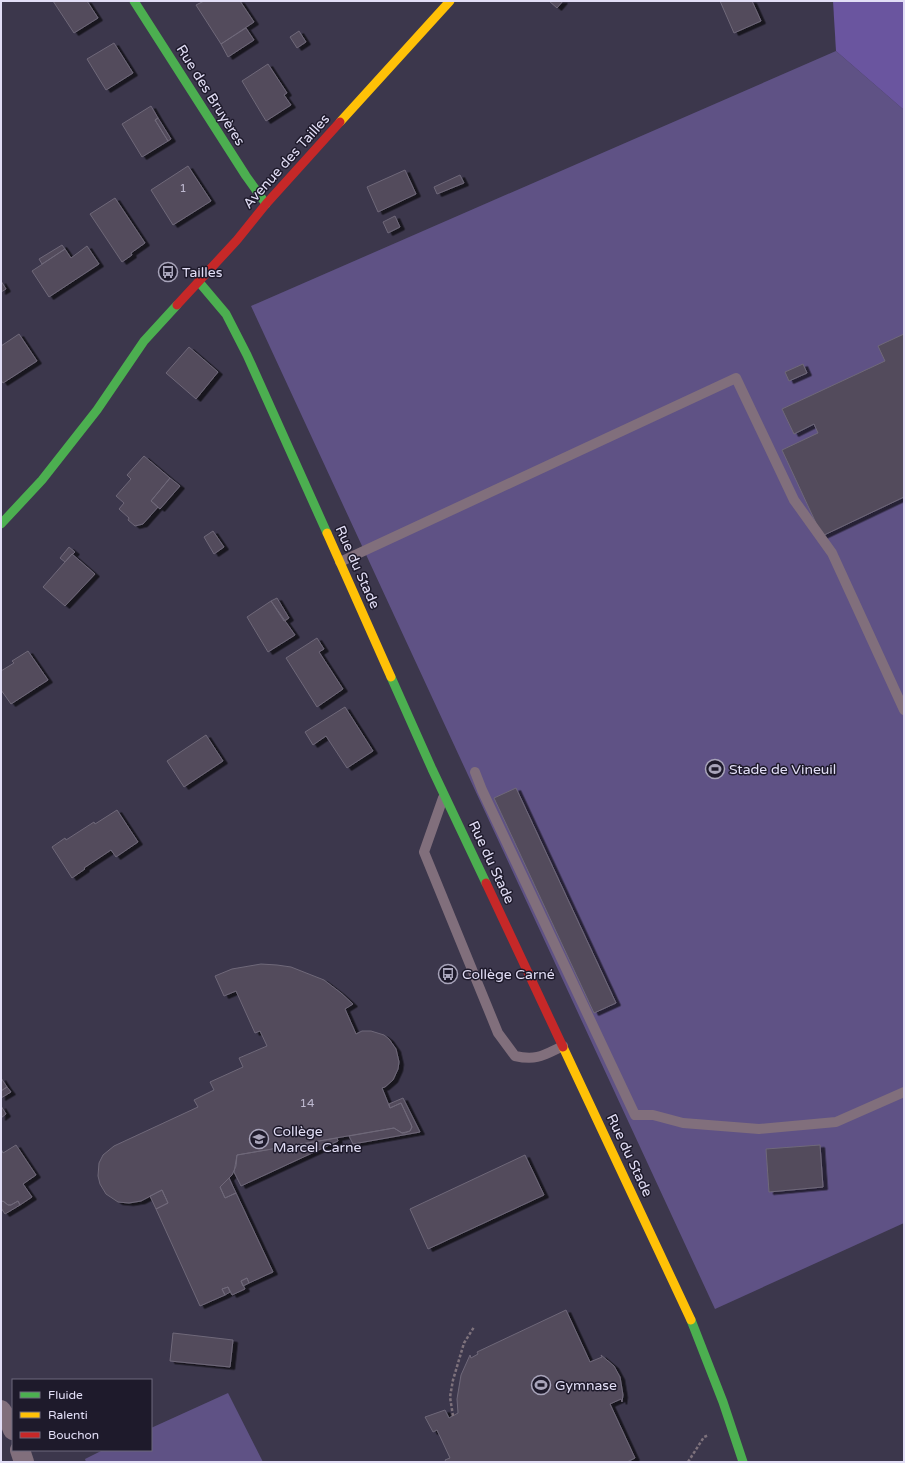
<svg xmlns="http://www.w3.org/2000/svg" width="905" height="1463" font-family="'Varela Round',sans-serif">
<style>
.green{fill:#5f5285}
.forest{fill:#6a559f}
.building{fill:#524b5c;stroke:#6f6879;filter:url(#shadow)}
.lines{fill:none;stroke-linecap:round;stroke-linejoin:round}
.path{stroke:#7e727c;stroke-width:2.5;stroke-dasharray:3 2;stroke-linecap:butt}
.lane{stroke:#816f7c;stroke-width:10}
.street{stroke:#816f7c;stroke-width:20}
.fast{stroke:#4caf50;stroke-width:9}
.slow{stroke:#ffc107;stroke-width:9}
.jam{stroke:#c62828;stroke-width:9}
.labels{text-anchor:middle;stroke-width:3;stroke-linejoin:round;paint-order:stroke}
.number-label{font-size:12px;fill:#beb9d0}
.street-label{font-size:14px;fill:#e2def6;stroke:#1e1a2b}
.poi-label{font-size:14px;fill:#e2def6;stroke:#1e1a2b;text-anchor:start}
</style>
<defs>
<filter id="shadow"><feDropShadow dx="4.5" dy="2.5" stdDeviation="0" flood-color="#0009"/></filter>
</defs>
<rect width="100%" height="100%" fill="#3c374c"/>
<path class="green" d="M836,51L904,110V1223L715,1309L251,306Z
M228,1393L263,1462H86L85,1459L103,1450H151V1428Z"/>
<path class="forest" d="M833,1H904V110L836,51Z"/>
<path class="building" d="M53,1H87L98,18L74,33Z
M204,1H240L254,22L221,44L196,5Z
M549,1H563L557,8Z
M720,1H752L761,21L734,33Z
M246,28L254,40L228,57L221,44Z
M299,31L306,42L297,48L290,37Z
M114,43L133,73L106,90L87,59Z
M268,64L287,93L284,95L291,105L266,121L242,81Z
M151,106L158,118L155,120L168,141L142,157L122,124Z
M158,118L171,139L168,141L155,120Z
M188,166L211,201L173,225L151,190Z
M405,170L416,194L378,212L367,187Z
M460,175L464,183L437,194L434,187Z
M115,198L145,243L131,253L132,255L122,262L90,214Z
M395,216L400,227L388,233L383,222Z
M62,245L65,249L42,264L39,259Z
M87,246L99,264L49,297L32,271L65,249L71,258Z
M167,262L173,268L168,274L162,268Z
M1,281L6,289L1,292Z
M19,334L37,361L3,383L1,380V346Z
M904,334V497L822,536L782,450L818,433L814,424L794,434L782,409L885,361L878,346Z
M189,347L218,372L196,399L166,373Z
M803,364L807,373L789,381L785,372Z
M144,456L170,478L151,501L158,507L143,524L135,526L128,520L129,518L119,509L124,503L116,496L131,479L127,475Z
M170,478L180,486L160,509L151,501Z
M213,531L224,547L214,554L204,537Z
M69,547L75,552L73,554H72L65,562L60,558Z
M72,554L95,574L65,606L43,587Z
M277,598L289,618L286,620L284,621L271,601Z
M271,601L295,635L268,652L247,617Z
M317,638L324,649L319,652L343,689L317,707L286,658Z
M28,651L48,680L11,704L1,690V671L14,663L12,661Z
M345,707L373,751L347,768L326,736L313,745L305,732Z
M206,735L223,761L184,787L167,761Z
M516,788L616,1003L594,1013L494,798Z
M117,810L138,842L116,857L111,850L84,868L85,869L72,878L52,847L65,838L66,840L94,822L95,824Z
M261,964L277,965L291,967L324,980L341,993L353,1004L345,1009L356,1034L362,1031H371L384,1035L389,1039L396,1049L399,1062L398,1069L393,1080L385,1087L382,1088L390,1108L401,1103L412,1127L410,1131L405,1133H402L394,1128L237,1155L236,1166L232,1175L220,1187L225,1198L236,1193L273,1272L249,1283L247,1278L241,1281L245,1289L232,1295L228,1287L222,1289L225,1295L200,1306L156,1209L168,1203L162,1190L141,1201L129,1203L118,1202L106,1194L100,1184L98,1176L99,1163L103,1155L114,1146L198,1107L194,1100L214,1090L210,1082L243,1067L239,1058L267,1046L260,1031L255,1033L236,991L224,996L215,976L232,969Z
M1,1078L7,1087L1,1091Z
M7,1087L11,1092L1,1098V1091Z
M403,1098L420,1132L353,1144L349,1136L394,1128L402,1133L410,1131L412,1127L411,1124L401,1103L390,1108L389,1104Z
M1,1106L6,1114L1,1118Z
M337,1138L338,1141L241,1186L234,1172L237,1155Z
M16,1145L36,1175L23,1184L32,1197L20,1205L18,1201L11,1205H8L3,1201L1,1202V1149L3,1153Z
M820,1145L823,1187L769,1192L766,1149Z
M525,1155L544,1195L428,1249L410,1209Z
M229,1178L236,1193L225,1198L220,1187Z
M162,1190L168,1203L156,1209L150,1196Z
M3,1201L8,1205H11L18,1201L20,1205L5,1214L1,1208V1202Z
M247,1278L249,1283L243,1286L241,1281Z
M228,1287L230,1292L225,1295L222,1289Z
M566,1310L590,1362L602,1357L601,1355L614,1366L620,1377L623,1395L622,1402L621,1399L610,1404L635,1458L627,1462H446L445,1460L450,1458L437,1430L433,1432L425,1417L445,1410L449,1418L458,1413L457,1399L461,1375L470,1355L471,1358L478,1354L477,1352Z
M173,1333L233,1340L230,1367L170,1361Z"/>
<g class="lines">
<path class="path" d="M453,1416L450,1397L453,1380L464,1343L474,1327
M688,1462L704,1437L709,1435"/>
<path class="lane" d="M340,562L736,378L794,500L832,553L904,710
M475,772L482,790L635,1115H653L683,1123L759,1129L836,1122L904,1092
M443,798L424,852L498,1033L515,1056C537,1061 544,1055 563,1046"/>
<path class="street" d="M1,1410L11,1425L13,1430
M20,1450L24,1462"/>
<path class="fast" d="M134,1L246,176L266,204
M199,282L226,314L247,355L327,533
M1,524L42,480L97,410L144,341L177,305
M391,677L432,769L486,883
M691,1320L723,1402L743,1462"/>
<path class="slow" d="M340,122L450,1
M327,533L391,677
M563,1047L691,1320"/>
<path class="jam" d="M177,305L237,240L266,204L340,122
M486,883L563,1047"/>
</g>
<defs>
<symbol id="bus-ring" viewBox="-11 -11 22 22"><circle r="9.5" fill="#1e1a2b" stroke="#a8a4ba" stroke-width="1.5"/><path d="M-5-6H5V4H4V6H2V4H-2V6H-4V4H-5ZM-3.5-4V0h7V-4ZM-3.5 1.2v1.5H-2V1.2ZM2 1.2v1.5H3.5V1.2Z" fill="#a8a4ba"/></symbol>
<symbol id="stadium-ring" viewBox="-11 -11 22 22"><circle r="9.5" fill="#1e1a2b" stroke="#a8a4ba" stroke-width="1.5"/><path d="M0-5a6.5 5 0 1 0 0 10a6.5 5 0 1 0 0-10ZM-3.5-1.8h7v3.6h-7Z" fill="#a8a4ba"/></symbol>
<symbol id="school-ring" viewBox="-11 -11 22 22"><circle r="9.5" fill="#1e1a2b" stroke="#a8a4ba" stroke-width="1.5"/><path d="M0-5L7-2L0 1L-7-2ZM-4 1L0 2.5L4 1V4Q0 6-4 4Z" fill="#a8a4ba"/></symbol>
</defs>
<g fill-rule="evenodd">
<use href="#bus-ring" x="157" y="261" width="22" height="22"/>
<use href="#stadium-ring" x="704" y="758" width="22" height="22"/>
<use href="#bus-ring" x="437" y="963" width="22" height="22"/>
<use href="#school-ring" x="248" y="1128" width="22" height="22"/>
<use href="#stadium-ring" x="530" y="1374" width="22" height="22"/>
</g>
<g class="labels">
<g class="number-label">
<text x="183" y="192">1</text>
<text x="307" y="1107">14</text>
</g>
<g class="street-label">
<text transform="translate(211 95) rotate(58)" y="5">Rue des Bruyères</text>
<text transform="translate(286 161) rotate(-48)" y="5">Avenue des Tailles</text>
<text transform="translate(358 567) rotate(66)" y="5">Rue du Stade</text>
<text transform="translate(492 862) rotate(65)" y="5">Rue du Stade</text>
<text transform="translate(630 1155) rotate(65)" y="5">Rue du Stade</text>
</g>
<g class="poi-label">
<text x="182" y="277">Tailles</text>
<text x="729" y="774">Stade de Vineuil</text>
<text x="462" y="979">Collège Carné</text>
<text x="273" y="1136">Collège<tspan x="273" dy="16">Marcel Carne</tspan></text>
<text x="555" y="1390">Gymnase</text>
</g>
</g>
<rect width="905" height="1463" fill="none" stroke="#e2def6" stroke-width="4"/>
<rect x="12" y="1379" width="140" height="72" fill="#1e1a2b" stroke="#6c687c"/>
<rect x="20" y="1392" width="20" height="6" fill="#4caf50" stroke="#6c687c"/>
<text x="48" y="1399" font-size="12" fill="#e2def6">Fluide</text>
<rect x="20" y="1412" width="20" height="6" fill="#ffc107" stroke="#6c687c"/>
<text x="48" y="1419" font-size="12" fill="#e2def6">Ralenti</text>
<rect x="20" y="1432" width="20" height="6" fill="#c62828" stroke="#6c687c"/>
<text x="48" y="1439" font-size="12" fill="#e2def6">Bouchon</text>
</svg>
